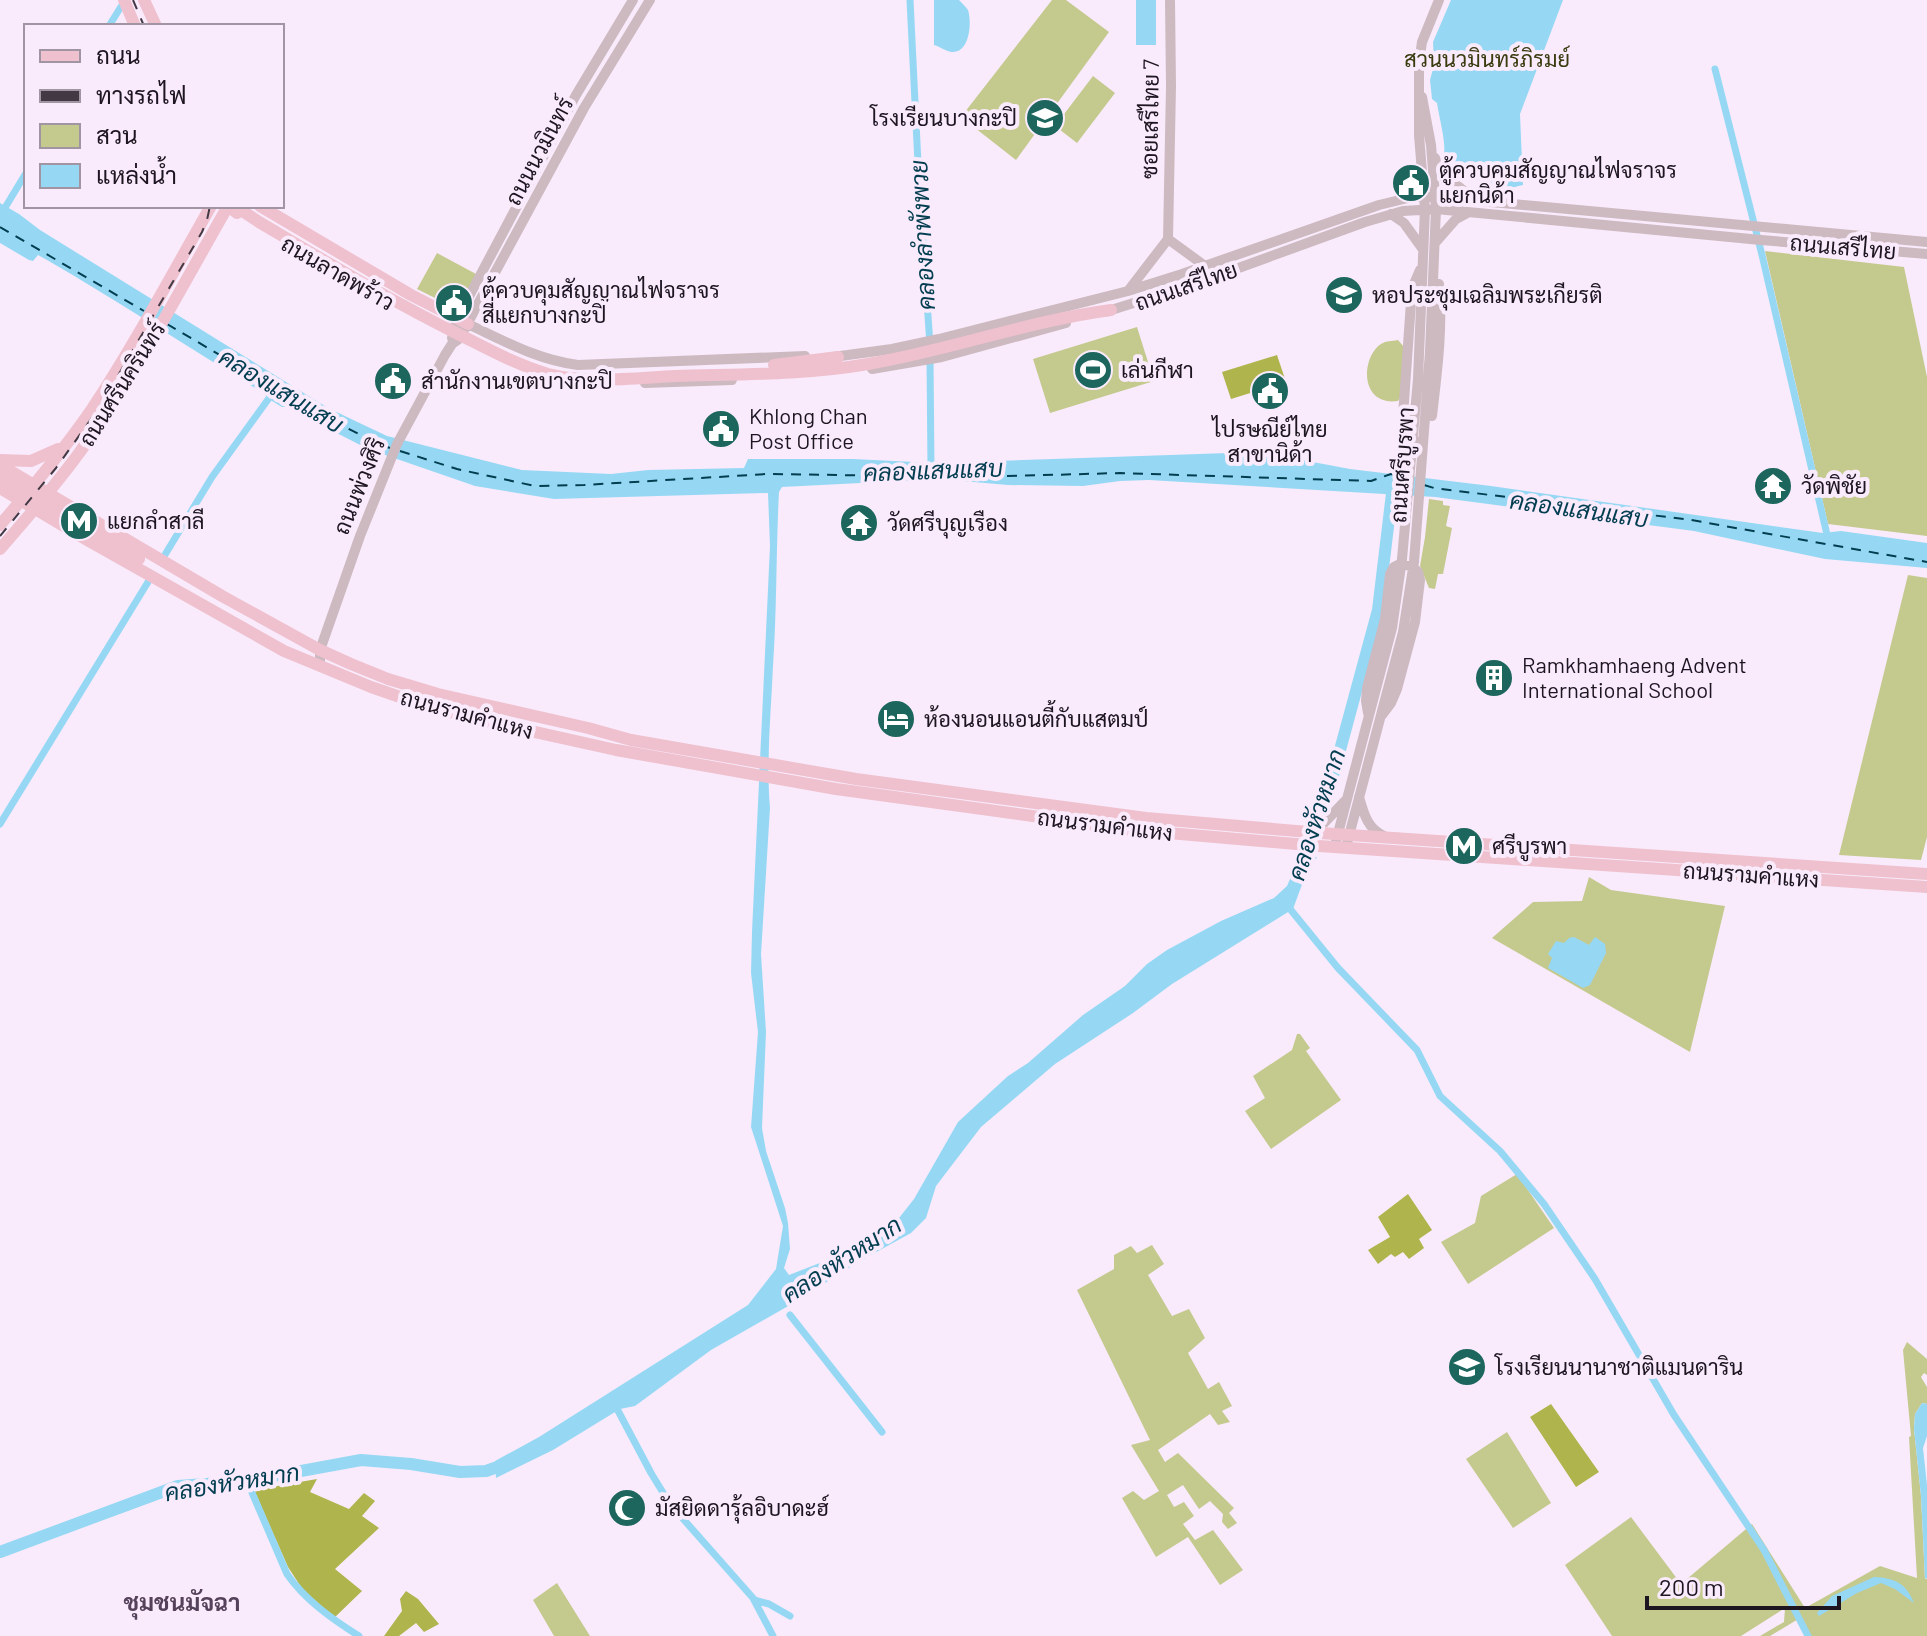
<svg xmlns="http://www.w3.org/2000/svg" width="1927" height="1636" font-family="Barlow,Sarabun,sans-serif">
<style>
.green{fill:#c4c98e}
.forest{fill:#afb54c}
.water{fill:#96d8f4}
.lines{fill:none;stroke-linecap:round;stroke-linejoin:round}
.canal{stroke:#96d8f4;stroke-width:7}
.river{stroke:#96d8f4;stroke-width:12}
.ferry{stroke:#023d50;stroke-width:2;stroke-dasharray:10 8;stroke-linecap:butt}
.secondary{stroke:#cdb9c0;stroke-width:10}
.primary{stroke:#efc1ce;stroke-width:12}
.rail{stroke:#423945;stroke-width:2;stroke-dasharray:10 10;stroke-linecap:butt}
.labels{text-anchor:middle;stroke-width:8;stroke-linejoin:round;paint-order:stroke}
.park-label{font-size:22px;fill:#3a3c10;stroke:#f9ebfc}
.poi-label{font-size:22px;fill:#1d1520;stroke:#f9ebfc;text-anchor:start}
.street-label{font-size:22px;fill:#1d1520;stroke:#f9ebfc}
.water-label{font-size:24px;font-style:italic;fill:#023d50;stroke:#f9ebfc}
.neighbourhood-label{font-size:24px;font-weight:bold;fill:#55425a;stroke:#f9ebfc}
</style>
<rect width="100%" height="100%" fill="#f9ebfc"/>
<path class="green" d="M1052,0H1066L1109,32L1016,160L961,117Z
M1093,76L1115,93L1077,143L1055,126Z
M1765,251L1904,267L1927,377V536L1828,524Z
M437,253L476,274L457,309L417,289Z
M1137,327L1154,381L1050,413L1033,359Z
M1398,340L1404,347L1403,393L1398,401C1357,407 1361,351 1385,342C1387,341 1395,341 1398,340Z
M1429,499L1443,501V505L1450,506L1446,526L1452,528L1443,574H1438L1435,589L1429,588L1420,566L1425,537Z
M1908,575L1927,578V837L1921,860L1839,855Z
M1589,877L1611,890L1725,906L1690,1052L1492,938L1533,902L1582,901Z
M1297,1034H1300L1310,1048L1306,1051L1341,1100L1271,1149L1245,1111L1265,1098L1253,1076L1292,1050Z
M1517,1174L1554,1228L1468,1284L1441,1242L1475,1223L1481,1196Z
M1152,1245L1164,1264L1148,1275L1172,1316L1189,1309L1205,1338L1188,1353L1208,1389L1219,1382L1232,1406L1222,1411L1230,1422L1218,1425L1210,1414L1158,1450L1165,1462L1178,1453L1234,1508L1229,1513L1237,1523L1228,1529L1222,1522L1223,1514L1210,1501L1199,1509L1183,1485L1167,1495L1174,1507L1184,1502L1194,1516L1183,1524L1195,1540L1213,1530L1243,1570L1220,1585L1188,1537L1156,1557L1122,1498L1133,1491L1144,1500L1159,1491L1131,1445L1150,1440L1077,1290L1114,1269V1255L1131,1246L1137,1253Z
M1907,1342L1927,1359V1375L1924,1373L1921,1377L1927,1387V1404L1922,1403L1915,1414L1914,1429L1921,1496L1925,1579H1927V1636H1811L1800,1618L1770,1636H1760L1784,1622L1785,1608L1741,1636H1612L1565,1565L1631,1517L1681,1584L1752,1524L1805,1608L1880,1566L1917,1578L1909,1437L1911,1436L1903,1350Z
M1507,1432L1551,1503L1513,1528L1466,1459Z
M557,1583L590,1636H554L533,1600Z"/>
<path class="forest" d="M1277,355L1286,382L1231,399L1222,372Z
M1408,1194L1432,1230L1419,1239L1424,1248L1409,1259L1403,1252L1395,1257L1391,1254L1378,1264L1368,1250L1390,1237L1378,1217Z
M1551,1404L1599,1472L1576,1487L1530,1417Z
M317,1479L310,1492L349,1509L364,1493L375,1501L362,1516L379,1528L335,1569L362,1591L334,1618L303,1590L288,1567L254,1490Z
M406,1591L418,1599L439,1624L424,1632L416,1623L399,1636H384L402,1611L400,1599Z"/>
<path class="water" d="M934,0H959C961,2 966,7 968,10C972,22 970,53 952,52C947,52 939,46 934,45Z
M1136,0H1156V45H1136Z
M1451,0H1563L1520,114L1523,185C1517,186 1510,189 1504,189C1487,188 1455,167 1444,154C1446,142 1439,117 1437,103L1432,99L1430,80L1434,65L1433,42Z
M0,203L19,214L40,230L328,408L387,436L522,470L611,474L648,470L744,468L748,459H853L935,463L1284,451L1286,457L1350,469L1491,486L1823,533L1841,531L1927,543V568L1825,559L1694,531L1435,497L1149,480L1120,481L1083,486L1008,485L939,479L782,487L779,492C776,550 777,608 773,666C771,713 766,761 770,808L761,954L766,1032L762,1128L766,1151L785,1208L788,1223L790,1249L784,1268L789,1275L848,1252L899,1218L914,1199L958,1122L1008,1076L1028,1063L1083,1015L1125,986L1147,964L1167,950L1221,921L1274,898L1287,886L1300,856L1317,857L1307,871L1293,909L1172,984L1133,1013L1055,1064L981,1127L936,1186L926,1218L911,1233L860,1261L790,1305L711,1350L635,1406L620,1409L553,1450L496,1478L495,1461L539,1437L748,1305L776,1269L783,1226L751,1127L758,1032L751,973L752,932L770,546L768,493L554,499L475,486L368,449L286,407H282L267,398L265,394C192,350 121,303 47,260L38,255L33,261L29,260L0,243Z
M1574,937L1589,945L1595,937L1605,944L1606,953L1590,985L1583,988L1548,968L1552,958L1548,954L1556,941L1564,943L1569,938Z
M1922,1403L1927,1404V1436L1923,1448L1927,1485V1578L1925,1579L1921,1496L1914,1429L1915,1414Z
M1874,1577C1895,1578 1906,1583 1914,1603L1895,1589L1881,1583L1857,1593L1819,1616L1817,1613L1832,1596Z"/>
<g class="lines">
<path class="canal" d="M910,0L919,184L930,345
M109,26L122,5
M1715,69L1762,255L1828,539
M0,216L26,173
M930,358L931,469
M163,558L212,477L272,394
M0,824L148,582
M1286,904L1338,968L1417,1050L1440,1096L1500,1151L1544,1204L1595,1279L1674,1415L1764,1550L1808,1636
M790,1315L882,1432
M615,1405L651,1473L670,1504L753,1598L773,1636
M247,1481L287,1574C305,1600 332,1619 359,1636
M754,1600L769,1604L790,1616"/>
<path class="river" d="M1301,870L1327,798L1378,610L1393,485
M0,1552L178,1486L247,1481L361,1460L411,1464L460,1472L486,1471L509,1463"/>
<path class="ferry" d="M0,227L144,311
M167,324L317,412L332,410L337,423L379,444L390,448
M400,451L457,469L535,486L584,485L767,474L975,477L1120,473L1371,481L1391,474L1407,479
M1424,485L1434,488L1691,520L1927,562"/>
<path class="secondary" d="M1170,0L1171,86L1168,239L1205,266
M1435,158C1443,176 1460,189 1477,200
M1391,214L1404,223L1422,248
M1435,243L1456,219L1467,213
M1128,291L1168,239
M1105,312L1200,282L1365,222L1403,211L1436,209L1761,240L1927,254
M468,324C504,341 538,360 578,365L805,356
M452,338L457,319L576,95L633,0
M833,357L892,349L939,339L1128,291L1182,274L1379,205L1412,197H1436L1927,242
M872,369L942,357L1066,323
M645,383L732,380
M1432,416C1437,372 1443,329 1439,284
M1419,442L1405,441L1402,438V430L1411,302L1414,284L1420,270
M320,666V650L360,536L397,444L445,355L452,344L459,339L584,108L650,0
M1368,713L1366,701L1367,688L1385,619L1390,574L1394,567L1400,564L1412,566L1418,572L1420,580L1415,622L1397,689L1391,703L1382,715
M1359,797C1364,814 1367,828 1384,836
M1309,832L1324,823L1345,801
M1336,841L1392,628L1402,559L1418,379L1425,209L1419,135V63L1422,42L1439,0
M1346,847L1403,632L1414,562L1430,352L1436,209L1431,145L1422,97"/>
<path class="primary" d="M124,0L135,26
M144,0L156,26
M235,206L259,222C325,261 391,301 460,335C488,349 517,365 548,374C589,384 634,378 675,376C739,374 805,375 868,364C950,350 1028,321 1111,310
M260,206L411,295L468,324
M774,365L838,357
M0,460L31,461L58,449
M0,465L222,596L320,650L351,664L388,679L438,694L588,728L631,740L856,779L1146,818L1320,833L1927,874
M0,478L139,559
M0,488L89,541L284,651L371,687L426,706L481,720L616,750L836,789L1134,830L1319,846L1927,887
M0,525C32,488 64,450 92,409C135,344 172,274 211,206
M0,549C28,517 57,484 82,449C137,373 181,288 228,206L237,213"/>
<path class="rail" d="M133,0L144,26
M0,536L56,468L99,408L202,232L207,220L210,206"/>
</g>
<defs>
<symbol id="school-disc" viewBox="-11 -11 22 22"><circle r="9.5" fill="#1c665d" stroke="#f9ebfc"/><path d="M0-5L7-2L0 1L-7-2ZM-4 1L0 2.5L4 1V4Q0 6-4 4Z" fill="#fff"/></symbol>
<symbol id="civic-disc" viewBox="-11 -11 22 22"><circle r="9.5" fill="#1c665d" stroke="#f9ebfc"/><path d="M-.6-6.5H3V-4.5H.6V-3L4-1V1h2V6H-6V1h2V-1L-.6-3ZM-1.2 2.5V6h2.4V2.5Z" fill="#fff"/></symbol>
<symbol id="university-disc" viewBox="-11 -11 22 22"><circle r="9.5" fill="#1c665d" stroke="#f9ebfc"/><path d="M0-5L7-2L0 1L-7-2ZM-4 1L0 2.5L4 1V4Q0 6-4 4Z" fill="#fff"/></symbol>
<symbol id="stadium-disc" viewBox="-11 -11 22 22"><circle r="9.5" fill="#1c665d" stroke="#f9ebfc"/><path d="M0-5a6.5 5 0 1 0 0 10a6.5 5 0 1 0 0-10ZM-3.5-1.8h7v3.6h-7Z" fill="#fff"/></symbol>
<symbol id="temple-disc" viewBox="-11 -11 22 22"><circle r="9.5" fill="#1c665d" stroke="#f9ebfc"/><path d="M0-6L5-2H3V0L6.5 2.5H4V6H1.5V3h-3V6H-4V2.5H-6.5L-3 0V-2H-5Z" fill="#fff"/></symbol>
<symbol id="metro-disc" viewBox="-11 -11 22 22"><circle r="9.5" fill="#1c665d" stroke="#f9ebfc"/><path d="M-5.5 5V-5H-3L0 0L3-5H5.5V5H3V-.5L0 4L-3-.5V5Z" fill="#fff"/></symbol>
<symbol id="building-disc" viewBox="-11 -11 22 22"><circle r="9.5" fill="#1c665d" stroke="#f9ebfc"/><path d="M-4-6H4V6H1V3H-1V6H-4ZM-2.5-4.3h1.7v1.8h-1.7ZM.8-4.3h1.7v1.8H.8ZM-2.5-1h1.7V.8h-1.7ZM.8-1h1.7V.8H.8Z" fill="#fff"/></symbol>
<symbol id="hotel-disc" viewBox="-11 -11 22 22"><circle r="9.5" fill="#1c665d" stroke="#f9ebfc"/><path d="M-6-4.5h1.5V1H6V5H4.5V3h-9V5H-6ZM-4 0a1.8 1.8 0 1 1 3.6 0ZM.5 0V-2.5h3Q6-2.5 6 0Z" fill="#fff"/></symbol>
<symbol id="mosque-disc" viewBox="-11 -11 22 22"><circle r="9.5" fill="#1c665d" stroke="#f9ebfc"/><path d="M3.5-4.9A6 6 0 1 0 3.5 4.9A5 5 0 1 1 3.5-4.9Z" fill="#fff"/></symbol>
</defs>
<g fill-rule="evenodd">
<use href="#school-disc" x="1023" y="96" width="44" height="44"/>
<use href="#civic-disc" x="1389" y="161" width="44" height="44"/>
<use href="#university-disc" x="1322" y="273" width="44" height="44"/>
<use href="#civic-disc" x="432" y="281" width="44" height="44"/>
<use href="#stadium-disc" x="1071" y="348" width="44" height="44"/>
<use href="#civic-disc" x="371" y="359" width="44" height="44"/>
<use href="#civic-disc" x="1248" y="369" width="44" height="44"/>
<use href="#civic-disc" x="699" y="407" width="44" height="44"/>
<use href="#temple-disc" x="1751" y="464" width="44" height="44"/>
<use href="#metro-disc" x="57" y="499" width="44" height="44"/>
<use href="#temple-disc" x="837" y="501" width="44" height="44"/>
<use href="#building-disc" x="1472" y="656" width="44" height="44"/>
<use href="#hotel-disc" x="874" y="697" width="44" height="44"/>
<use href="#metro-disc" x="1442" y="824" width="44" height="44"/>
<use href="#school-disc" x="1445" y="1345" width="44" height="44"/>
<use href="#mosque-disc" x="605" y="1486" width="44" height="44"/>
</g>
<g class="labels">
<g class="park-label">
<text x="1487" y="67">สวนนวมินทร์ภิรมย์</text>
</g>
<g class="poi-label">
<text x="1017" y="126" text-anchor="end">โรงเรียนบางกะปิ</text>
<text x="1439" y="178">ตู้ควบคุมสัญญาณไฟจราจร<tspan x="1439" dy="25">แยกนิด้า</tspan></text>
<text x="482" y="298">ตู้ควบคุมสัญญาณไฟจราจร<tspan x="482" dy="25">สี่แยกบางกะปิ</tspan></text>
<text x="1372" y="303">หอประชุมเฉลิมพระเกียรติ</text>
<text x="1121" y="378">เล่นกีฬา</text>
<text x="421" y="389">สำนักงานเขตบางกะปิ</text>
<text x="749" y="424">Khlong Chan<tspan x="749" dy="25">Post Office</tspan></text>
<text x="1270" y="437" text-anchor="middle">ไปรษณีย์ไทย<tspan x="1270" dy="25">สาขานิด้า</tspan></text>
<text x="1801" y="494">วัดพิชัย</text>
<text x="107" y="529">แยกลำสาลี</text>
<text x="887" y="531">วัดศรีบุญเรือง</text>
<text x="1522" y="673">Ramkhamhaeng Advent<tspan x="1522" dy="25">International School</tspan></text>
<text x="924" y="727">ห้องนอนแอนตี้กับแสตมป์</text>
<text x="1492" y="854">ศรีบูรพา</text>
<text x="1495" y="1375">โรงเรียนนานาชาติแมนดาริน</text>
<text x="655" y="1516">มัสยิดดารุ้ลอิบาดะฮ์</text>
</g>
<g class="street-label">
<text transform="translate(1150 119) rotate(-89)" y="8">ซอยเสรีไทย 7</text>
<text transform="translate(539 151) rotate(-62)" y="8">ถนนนวมินทร์</text>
<text transform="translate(1843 247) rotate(5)" y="8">ถนนเสรีไทย</text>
<text transform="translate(338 273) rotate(30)" y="8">ถนนลาดพร้าว</text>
<text transform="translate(1186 286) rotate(-19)" y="8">ถนนเสรีไทย</text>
<text transform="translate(122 384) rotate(-58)" y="8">ถนนศรีนครินทร์</text>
<text transform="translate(1402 465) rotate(-86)" y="8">ถนนศรีบูรพา</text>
<text transform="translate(359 486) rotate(-68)" y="8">ถนนพ่วงศิริ</text>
<text transform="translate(467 714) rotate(15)" y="8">ถนนรามคำแหง</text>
<text transform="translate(1105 825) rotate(7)" y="8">ถนนรามคำแหง</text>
<text transform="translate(1751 875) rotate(4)" y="8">ถนนรามคำแหง</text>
</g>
<g class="water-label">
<text transform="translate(923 235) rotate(-93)" y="8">คลองลำพังพวย</text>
<text transform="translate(281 391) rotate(31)" y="8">คลองแสนแสบ</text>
<text transform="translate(933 471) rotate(-2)" y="8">คลองแสนแสบ</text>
<text transform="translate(1579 510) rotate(8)" y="8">คลองแสนแสบ</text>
<text transform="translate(1317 815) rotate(-72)" y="8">คลองหัวหมาก</text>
<text transform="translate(842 1260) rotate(-33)" y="8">คลองหัวหมาก</text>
<text transform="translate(232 1483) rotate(-9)" y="8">คลองหัวหมาก</text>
</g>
<g class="neighbourhood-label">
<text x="182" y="1611">ชุมชนมัจฉา</text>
</g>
</g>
<rect x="24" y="24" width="260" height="184" fill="#f9ebfc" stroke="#a195a4" stroke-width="2"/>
<rect x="40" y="50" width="40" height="12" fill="#efc1ce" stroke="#a195a4" stroke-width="2"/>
<text x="96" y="64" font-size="24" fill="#1d1520">ถนน</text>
<rect x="40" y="90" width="40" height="12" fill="#423945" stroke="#a195a4" stroke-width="2"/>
<text x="96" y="104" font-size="24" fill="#1d1520">ทางรถไฟ</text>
<rect x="40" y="124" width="40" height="24" fill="#c4c98e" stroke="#a195a4" stroke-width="2"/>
<text x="96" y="144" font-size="24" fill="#1d1520">สวน</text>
<rect x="40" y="164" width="40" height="24" fill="#96d8f4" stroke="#a195a4" stroke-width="2"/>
<text x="96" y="184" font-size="24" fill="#1d1520">แหล่งน้ำ</text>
<path d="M1647 1596v12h192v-12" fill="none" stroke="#1d1520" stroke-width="4"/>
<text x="1659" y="1596" font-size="24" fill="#1d1520" stroke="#f9ebfc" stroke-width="6" paint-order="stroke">200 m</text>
</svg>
